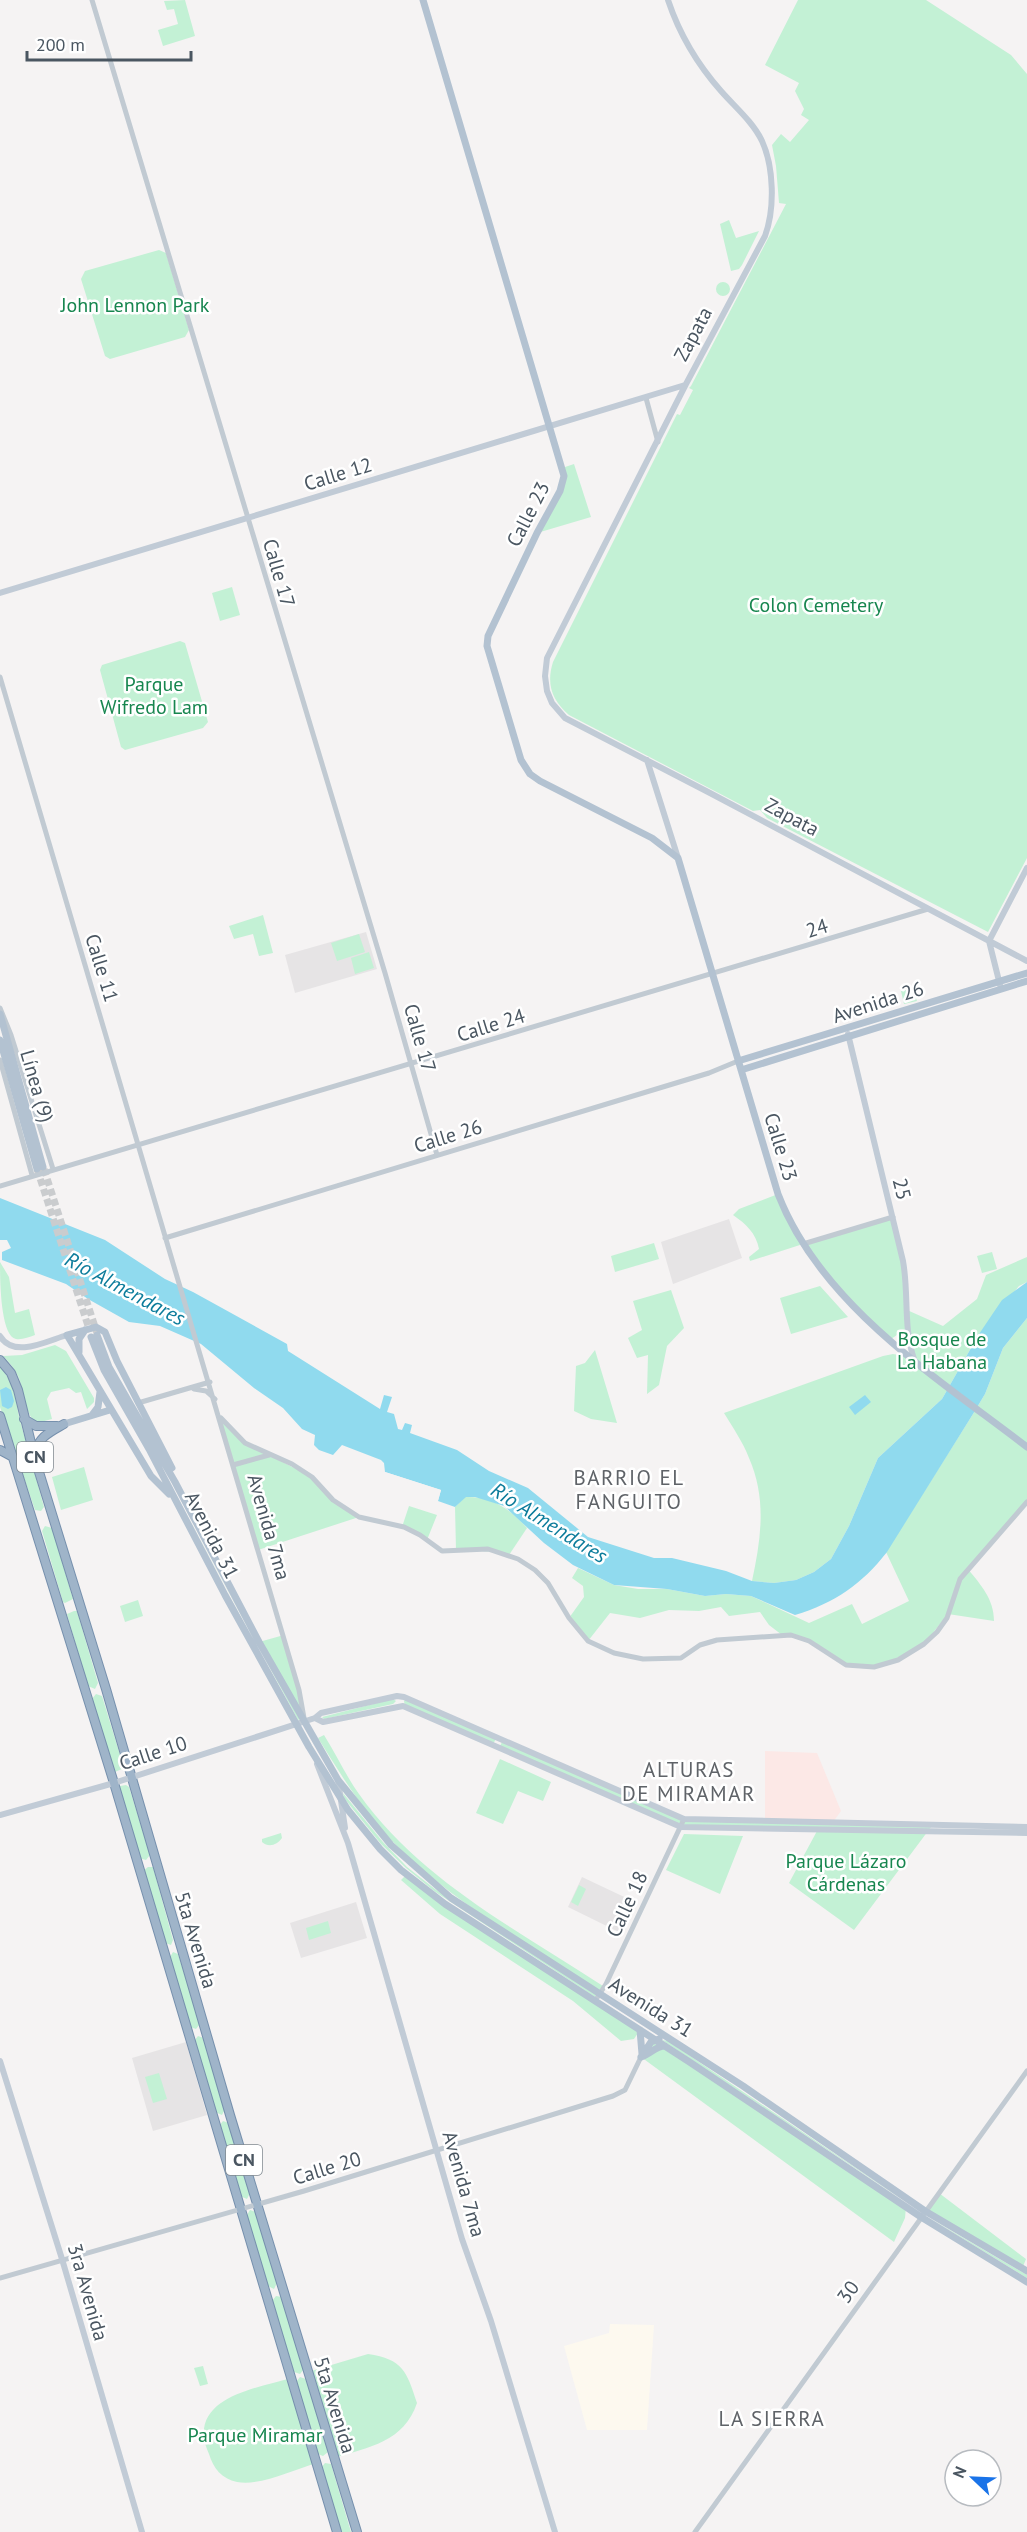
<svg xmlns="http://www.w3.org/2000/svg" width="1027" height="2532" font-family="'PT Sans',sans-serif">
<style>
.commercial{fill:#fdf9ef}
.education{fill:#e6e4e5}
.medical{fill:#fce8e6}
.green{fill:#c3f1d5}
.water{fill:#90daee}
.pier{fill:#f5f3f3}
.lines{fill:none;stroke-linecap:round;stroke-linejoin:round}
.primary-tunnel{stroke:#caccce;stroke-width:7;stroke-dasharray:7 3.5;stroke-linecap:butt}
.trunk-casing{stroke:#7690ad;stroke-width:10}
.tertiary{stroke:#c1cad2;stroke-width:5}
.secondary{stroke:#c1cbd6;stroke-width:6}
.primary{stroke:#b3c2d1;stroke-width:7}
.trunk{stroke:#9fb4c9;stroke-width:8}
.labels{text-anchor:middle;stroke-width:5;stroke-linejoin:round;paint-order:stroke}
.shield{fill:#fff;stroke:#808990;stroke-width:1.5}
.shield-label{font-size:18px;font-weight:bold;fill:#4a5661}
.park-label{font-size:20px;fill:#17864f;stroke:#fff}
.street-label{font-size:20px;fill:#4a5661;stroke:#fff}
.water-label{font-size:21px;font-style:italic;fill:#0c7c9b;stroke:#fff}
.neighbourhood-label{font-size:21px;letter-spacing:1.5px;fill:#5f6368;stroke:#fff}
</style>
<rect width="100%" height="100%" fill="#f5f3f3"/>
<path class="commercial" d="M610,2324L654,2325L647,2430H587L564,2346L609,2333Z"/>
<path class="education" d="M366,932L377,969L295,993L285,955Z
M729,1219L742,1258L673,1284L661,1242Z
M582,1877L637,1903L623,1934L568,1907Z
M356,1902L367,1938L301,1958L290,1923Z
M186,2042L207,2115L153,2131L132,2058Z"/>
<path class="medical" d="M765,1751L817,1753L841,1811L833,1822L765,1821Z"/>
<path class="green" d="M185,0L195,36L163,46L158,30L178,24L174,9L167,10L164,1Z
M798,0H926L1011,55L1027,74V858L988,932L767,818L760,810L753,811L569,715C552,700 546,684 553,662L677,414L680,415L693,390L689,388L691,386L786,204L779,203L776,166L772,145L781,134L790,142L809,120L801,115L804,109L795,91L799,83L765,65Z
M729,220L736,238L759,231L742,265L739,269L731,271L720,224Z
M159,250L166,253L189,330L185,337L110,359L105,356L81,279L85,271Z
M716 289a7 7 0 1 1 14 0a7 7 0 1 1-14 0Z
M574,464L591,517L537,533L562,486V468Z
M232,587L240,615L220,621L212,593Z
M180,641L185,643L208,722L203,728L125,750L121,747L100,670L102,665Z
M263,915L273,953L259,956L253,934L234,939L229,926Z
M359,934L365,952L337,961L331,943Z
M369,952L374,968L355,974L351,958Z
M912,987L917,1001L904,1004L901,991Z
M778,1194L803,1244L893,1217L903,1261L907,1310L943,1326L977,1299L986,1275L1027,1257V1282L1019,1286L979,1334L942,1399L878,1458L849,1526L831,1559L814,1572L796,1580L774,1583L752,1581C761,1539 767,1499 749,1458C743,1442 733,1428 724,1413L883,1356L893,1354L911,1357L906,1329L891,1339L860,1314L803,1244L750,1261L749,1257L759,1249C756,1233 746,1224 733,1215L739,1209Z
M654,1243L659,1259L615,1272L611,1256Z
M992,1252L997,1269L982,1273L977,1256Z
M0,1262L9,1277L15,1313L29,1309L35,1335C29,1337 22,1340 16,1339C0,1336 0,1277 0,1262Z
M820,1286L848,1317L791,1334L780,1298Z
M671,1290L684,1328L667,1346L659,1385L647,1394L648,1355L637,1358L628,1338L642,1330L633,1301Z
M1027,1318V1502L967,1568C981,1585 994,1599 994,1621L948,1614L924,1644L881,1666L846,1665L809,1641L782,1635L769,1625L760,1612L729,1616L721,1607L699,1611L669,1610L640,1618L610,1613L588,1641L569,1618L584,1597L583,1586L572,1578L578,1568L614,1585L638,1589H667L705,1596L726,1594L751,1596L809,1623L852,1604L862,1624L909,1601L886,1552L973,1414L985,1394L1003,1348Z
M55,1345L66,1351L94,1398V1402L87,1409L81,1392L76,1393L69,1388L51,1392L47,1399L52,1419L37,1423C25,1417 24,1389 18,1376C14,1368 9,1362 3,1356L22,1355Z
M595,1350L617,1423L591,1419L574,1411L576,1366L585,1363Z
M0,1366L13,1385L19,1417L44,1507L41,1511L35,1510L0,1407Z
M129,1408L256,1643L300,1719L298,1720Z
M220,1417L245,1443L312,1477L333,1500L359,1517L258,1550Z
M84,1467L93,1500L61,1510L52,1477Z
M465,1497C492,1496 510,1509 527,1528L509,1555L501,1552L456,1550L455,1507Z
M409,1506L437,1515L427,1540L402,1527Z
M45,1526L52,1528L73,1599L65,1603L63,1602L42,1531Z
M138,1600L143,1616L125,1622L120,1606Z
M74,1611H77L98,1683L95,1689L88,1686L67,1614Z
M284,1635L305,1721L259,1642Z
M96,1694L102,1696L124,1768L115,1772L113,1769L92,1699Z
M393,1699L396,1701L393,1704L324,1719L322,1717Z
M406,1699L497,1737L493,1744L405,1707L404,1701Z
M324,1735C336,1754 346,1776 359,1794C419,1879 517,1930 603,1986L599,1990C530,1945 455,1904 396,1845C364,1813 341,1775 318,1738Z
M503,1740L684,1819L934,1823L854,1930L789,1883L817,1831L681,1827L499,1748Z
M500,1759L551,1782L543,1801L518,1791L503,1824L476,1813Z
M126,1785L129,1787L150,1855L146,1860L139,1858L119,1790L120,1786Z
M343,1793L383,1842L407,1867L435,1889L596,1995L595,1997L434,1891L406,1868L381,1844L344,1798Z
M281,1833L282,1838C277,1845 269,1848 262,1842V1839Z
M684,1834L743,1836L720,1894L666,1870Z
M148,1867H153L173,1940L171,1945L165,1943L143,1871Z
M407,1874L445,1904L640,2030L634,2039L621,2041L573,2001L440,1914L401,1880Z
M579,1885L586,1889L578,1906L571,1902Z
M328,1921L331,1933L309,1940L306,1928Z
M173,1952L178,1954L200,2024L196,2029L190,2027L170,1957Z
M198,2036L204,2038L225,2109L222,2115L215,2112L194,2041Z
M655,2039L906,2207L905,2218L894,2242L641,2057Z
M662,2040L668,2041L921,2212Z
M159,2073L167,2099L153,2103L145,2077Z
M223,2121L229,2123L250,2193L247,2199L240,2196L219,2126Z
M939,2193L1026,2259L1022,2269L925,2211Z
M250,2210L256,2212L277,2283L274,2289L268,2286L247,2215Z
M926,2216L1027,2275V2278Z
M276,2296L282,2297L304,2369L300,2374L294,2372L272,2301Z
M368,2354C403,2359 407,2372 417,2403C404,2442 369,2447 334,2458L308,2372Z
M203,2366L208,2384L200,2386L194,2368Z
M300,2377L306,2379L328,2452L323,2456L318,2454L296,2382Z
M291,2378L317,2463C292,2470 262,2486 237,2482C222,2479 213,2468 209,2454C207,2449 204,2442 204,2437C200,2395 262,2387 291,2378Z
M325,2463L331,2464L351,2532H339L321,2468Z"/>
<path class="water" d="M0,1198L105,1240L165,1279L193,1292L287,1344L288,1351L380,1409L384,1395L392,1397L387,1412L394,1414L398,1429L402,1430L405,1423L412,1425L410,1433L457,1450L489,1471L528,1488L588,1537L654,1558H672L726,1571L752,1581L774,1583L796,1580L814,1572L831,1559L849,1526L878,1458L942,1399L979,1334L1002,1300L1027,1282V1318L1003,1348L985,1394L973,1414L887,1552C862,1584 835,1603 795,1615L751,1596L726,1594L705,1596L667,1589L614,1585L573,1565L544,1543L504,1506L475,1497H466L455,1507L438,1501L441,1490L385,1472L384,1463L381,1460L342,1445L333,1455L319,1450L314,1445L315,1435L302,1429L283,1408L254,1388L201,1344L160,1326L129,1322L88,1299L66,1284L2,1260V1252L11,1248L7,1240H0Z
M6,1387L11,1390L14,1401L12,1407L8,1409L2,1406L0,1390Z
M865,1395L871,1402L855,1415L849,1407Z"/>
<path class="pier" d="M385,1472L441,1490L437,1504L435,1501L437,1492L384,1475Z"/>
<g class="lines">
<path class="primary-tunnel" d="M37,1169L90,1332
M44,1169L97,1333"/>
<defs>
<path id="trunk" d="M0,1360L11,1373L18,1390L35,1459L106,1689L230,2115L357,2532
M0,1416L114,1783L337,2532
M24,1419L36,1426H57
M0,1450L13,1457
M35,1454C38,1437 50,1432 64,1424"/>
</defs>
<use href="#trunk" class="trunk-casing"/>
<path class="tertiary" d="M92,0L385,973L437,1155
M646,398L658,442
M0,677L299,1690L304,1718
M0,1008L11,1035L53,1169
M0,1060L32,1175
M0,1186L928,909
M165,1238L709,1073L738,1061
M803,1244L893,1217
M194,1389L206,1391L215,1399
M138,1403L210,1382
M221,1418L245,1443L292,1464L312,1477L333,1500L359,1517L404,1527L420,1535L442,1551L488,1549L518,1559L535,1570L548,1583L569,1618L588,1641L614,1653L643,1659L681,1658L700,1645L717,1640L791,1635L809,1641L846,1665L874,1667L898,1660L924,1644L937,1632L947,1618L960,1579L1027,1502
M233,1465L269,1455
M595,2001L606,1984L684,1819
M0,2278L304,2191L613,2096L625,2090L641,2057
M695,2532L1027,2071"/>
<path class="secondary" d="M668,0C679,33 698,65 721,91C735,107 753,122 762,141C774,167 775,209 765,236L686,384L547,658L545,676L547,691L552,703L565,718L710,793L1027,961
M0,593L685,385
M647,760L678,858
M989,941L1027,868
M989,941L1000,985
M848,1034L903,1261C909,1294 903,1327 914,1359
M0,1336C14,1359 47,1341 67,1335
M315,1718L323,1722L403,1706L681,1827L1027,1833
M317,1764L348,1843L462,2239L491,2321L555,2532
M338,1780L345,1828
M0,1815L114,1783L315,1718L321,1713L397,1696L404,1697L684,1819L1027,1827
M0,2061L62,2259L142,2532"/>
<path class="primary" d="M423,0L564,476L560,491L537,533L488,636L487,646L521,760L530,774L540,781L652,838L678,858L778,1194C821,1305 936,1377 1027,1447
M0,1014L43,1167
M0,1040L37,1169
M738,1061L1027,973
M741,1070L1027,981
M97,1335L109,1367L175,1482L259,1642L338,1780L391,1845L451,1898L743,2086L925,2211L1027,2271
M91,1337L104,1370L149,1449L225,1595L309,1747L348,1810L380,1849L401,1870L445,1904L688,2061L921,2217L1027,2282
M79,1352V1339L85,1330
M92,1415L98,1407L100,1392
M64,1424L110,1410
M169,1494L151,1476L67,1335L96,1327L105,1332L117,1361L172,1468
M640,2030L642,2054
M641,2057L651,2042L659,2039
M641,2057C651,2054 655,2046 665,2046"/>
<use href="#trunk" class="trunk"/>
</g>
<g class="labels">
<g class="shield">
<rect x="17" y="1442" width="36" height="30" rx="4.5"/>
<rect x="226" y="2145" width="36" height="30" rx="4.5"/>
</g>
<g class="shield-label">
<text x="35" y="1463">CN</text>
<text x="244" y="2166">CN</text>
</g>
<g class="park-label">
<text x="135" y="312">John Lennon Park</text>
<text x="816" y="612">Colon Cemetery</text>
<text x="154" y="691">Parque<tspan x="154" dy="23">Wifredo Lam</tspan></text>
<text x="942" y="1346">Bosque de<tspan x="942" dy="23">La Habana</tspan></text>
<text x="846" y="1868">Parque Lázaro<tspan x="846" dy="23">Cárdenas</tspan></text>
<text x="255" y="2442">Parque Miramar</text>
</g>
<g class="street-label">
<text transform="translate(693 334) rotate(-62)" y="7">Zapata</text>
<text transform="translate(338 474) rotate(-17)" y="7">Calle 12</text>
<text transform="translate(528 514) rotate(-63)" y="7">Calle 23</text>
<text transform="translate(279 573) rotate(74)" y="7">Calle 17</text>
<text transform="translate(792 817) rotate(28)" y="7">Zapata</text>
<text transform="translate(817 928) rotate(-17)" y="7">24</text>
<text transform="translate(102 968) rotate(73)" y="7">Calle 11</text>
<text transform="translate(878 1002) rotate(-18)" y="7">Avenida 26</text>
<text transform="translate(491 1025) rotate(-17)" y="7">Calle 24</text>
<text transform="translate(420 1038) rotate(74)" y="7">Calle 17</text>
<text transform="translate(37 1086) rotate(74)" y="7">Línea (9)</text>
<text transform="translate(448 1136) rotate(-17)" y="7">Calle 26</text>
<text transform="translate(781 1147) rotate(73)" y="7">Calle 23</text>
<text transform="translate(902 1189) rotate(76)" y="7">25</text>
<text transform="translate(269 1527) rotate(74)" y="7">Avenida 7ma</text>
<text transform="translate(212 1535) rotate(63)" y="7">Avenida 31</text>
<text transform="translate(153 1753) rotate(-18)" y="7">Calle 10</text>
<text transform="translate(627 1904) rotate(-65)" y="7">Calle 18</text>
<text transform="translate(196 1940) rotate(73)" y="7">5ta Avenida</text>
<text transform="translate(651 2007) rotate(32)" y="7">Avenida 31</text>
<text transform="translate(327 2168) rotate(-17)" y="7">Calle 20</text>
<text transform="translate(464 2184) rotate(74)" y="7">Avenida 7ma</text>
<text transform="translate(88 2292) rotate(74)" y="7">3ra Avenida</text>
<text transform="translate(848 2292) rotate(-54)" y="7">30</text>
<text transform="translate(335 2405) rotate(73)" y="7">5ta Avenida</text>
</g>
<g class="water-label">
<text transform="translate(125 1289) rotate(28)" y="7">Río Almendares</text>
<text transform="translate(549 1523) rotate(32)" y="7">Río Almendares</text>
</g>
<g class="neighbourhood-label">
<text x="629" y="1485">BARRIO EL<tspan x="629" dy="24">FANGUITO</tspan></text>
<text x="689" y="1777">ALTURAS<tspan x="689" dy="24">DE MIRAMAR</tspan></text>
<text x="772" y="2426">LA SIERRA</text>
</g>
</g>
<g transform="translate(973 2478) rotate(293)"><circle r="28" fill="#ffffff" stroke="#b7bbc0" stroke-width="1.5"/>
<path d="M0-4.5L10 22L0 15L-10 22Z" fill="#1a73e8"/>
<text y="-9" font-size="16" font-weight="bold" text-anchor="middle" fill="#4a5661">N</text>
</g>
<path d="M27 51v9h164v-9" fill="none" stroke="#4a5661" stroke-width="3"/>
<text x="36" y="51" font-size="18" fill="#4a5661" stroke="#ffffff" stroke-width="4.5" paint-order="stroke">200 m</text>
</svg>
